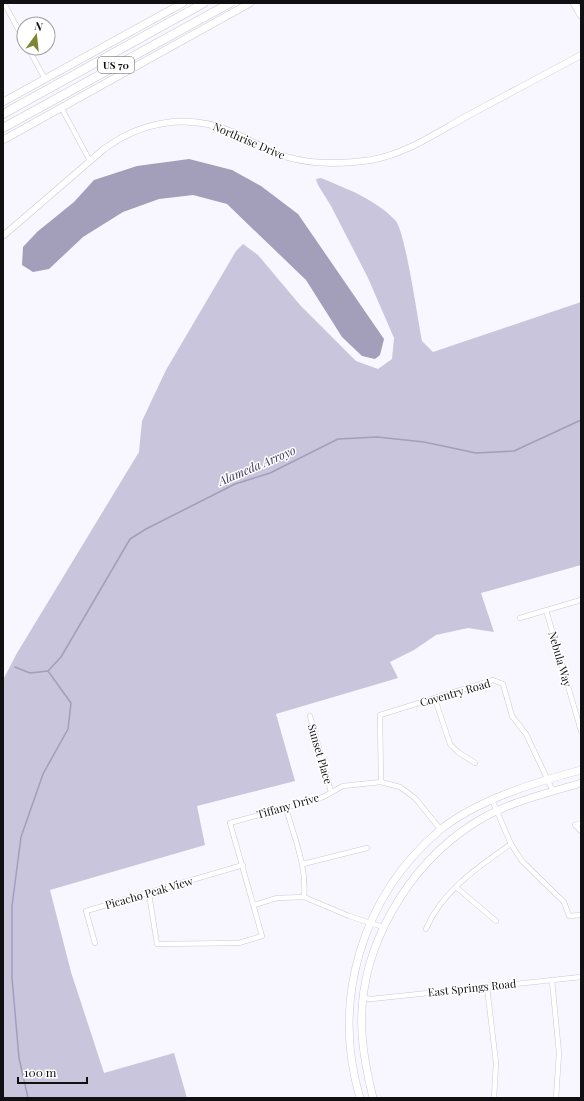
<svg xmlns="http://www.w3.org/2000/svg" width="584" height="1101" font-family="'Playfair Display',serif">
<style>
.green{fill:#c9c5dc}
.water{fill:#a39eba}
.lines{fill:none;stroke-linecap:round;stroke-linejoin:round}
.stream{stroke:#a39eba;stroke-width:1.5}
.minor-casing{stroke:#cbc9d2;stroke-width:5.5}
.tertiary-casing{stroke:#cbc9d2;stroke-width:7}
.secondary-casing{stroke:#cbc9d2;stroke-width:8}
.motorway-casing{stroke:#cbc9d2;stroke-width:9}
.minor{stroke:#fff;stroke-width:4.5}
.tertiary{stroke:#fff;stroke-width:6}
.secondary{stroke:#fff;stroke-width:7}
.motorway{stroke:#fff;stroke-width:8}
.labels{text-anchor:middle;stroke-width:3;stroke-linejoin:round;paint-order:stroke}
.shield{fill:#fff;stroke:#585759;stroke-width:1}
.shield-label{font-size:10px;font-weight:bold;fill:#100f12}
.street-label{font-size:11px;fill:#100f12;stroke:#fff}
.water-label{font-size:12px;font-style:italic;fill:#413660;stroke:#fff}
</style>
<rect width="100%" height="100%" fill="#f8f7ff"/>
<path class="green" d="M321,178C347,189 375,199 395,220C405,229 418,321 422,341L433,352L581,302V565L481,593L494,632L468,628L436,635L414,650L390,662L398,678L276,714L295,781L197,806L205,845L50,890L71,972L104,1073L174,1053L187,1098H3V680L17,653L139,452L142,421L166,370L236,251L243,244L258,255L300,305L356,361L378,369L392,359L394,338L368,278L331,206L318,185L316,179Z"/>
<path class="water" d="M189,159L232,170L261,186L298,214L384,339L380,355L375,359L362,356L342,337L306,280L227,204L193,195L159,199L123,212L83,237L49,269L33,272L22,265L23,247L37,232L74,202L94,180L137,166Z"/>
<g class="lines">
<path class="stream" d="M15,667L30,673L48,671L61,657L130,539L146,529L235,484L270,473L338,439L377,437L424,442L476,453L514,451L581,420
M28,1098L19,1058L12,978V906L21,837L43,774L68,729L71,703L48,671"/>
<defs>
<path id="minor" d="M4,3L24,40
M28,48L45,79
M61,107L90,161
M546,610L581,731
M520,618L581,600
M435,699L450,744L458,752L475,763
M310,716L331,792
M381,782L380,715L493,680L503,684L512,716L526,734L553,791
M492,800L511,844L522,861L564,902L569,916L581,915
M286,808C294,837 307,866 304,897
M581,823L575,825L581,831
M303,864L367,848
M456,887L496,921
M149,894L157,944L239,943L262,936L230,823L323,797L343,786L381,782L400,787L415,798L441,830
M254,905L277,898L304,897L349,916L383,927
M426,929C442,891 478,867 511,844
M95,943L86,911L243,865
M552,980L559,1053L556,1098
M487,987L496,1063L494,1098
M364,998L371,999L581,977"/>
<path id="tertiary" d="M3,236L104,149C142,121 188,113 232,132C251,140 267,151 287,157C314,165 344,164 371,160C406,154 436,133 467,116C505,96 543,75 581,55"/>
<path id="secondary" d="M574,3L581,15
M3,102L183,3
M3,140L250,3
M360,1098C331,1000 362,896 440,830C477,800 536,782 581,770
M373,1098C368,1077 363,1055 362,1033C357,950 407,865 476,822C508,802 545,794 581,783"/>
<path id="motorway" d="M3,114L204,3
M3,128L230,3"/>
</defs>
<use href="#minor" class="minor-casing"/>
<use href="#tertiary" class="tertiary-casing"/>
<use href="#secondary" class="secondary-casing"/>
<use href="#motorway" class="motorway-casing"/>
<use href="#minor" class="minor"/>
<use href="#tertiary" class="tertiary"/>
<use href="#secondary" class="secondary"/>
<use href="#motorway" class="motorway"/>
</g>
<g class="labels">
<rect class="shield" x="98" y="57" width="36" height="16" rx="3"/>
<g class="shield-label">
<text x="116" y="69">US 70</text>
</g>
<g class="street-label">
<text transform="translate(249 141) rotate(23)" y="4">Northrise Drive</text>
<text transform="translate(560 659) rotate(74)" y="4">Nebula Way</text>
<text transform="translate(455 693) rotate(-16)" y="4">Coventry Road</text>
<text transform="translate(320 754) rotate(74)" y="4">Sunset Place</text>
<text transform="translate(288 806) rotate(-16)" y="4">Tiffany Drive</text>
<text transform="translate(149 893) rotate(-16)" y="4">Picacho Peak View</text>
<text transform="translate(472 988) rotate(-6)" y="4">East Springs Road</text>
</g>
<g class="water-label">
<text transform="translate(257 466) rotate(-23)" y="4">Alameda Arroyo</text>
</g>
</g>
<rect width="584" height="1101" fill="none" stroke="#100f12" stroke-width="8"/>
<g transform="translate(36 36) rotate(15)"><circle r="19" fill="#ffffff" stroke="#9f9fa0"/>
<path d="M0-3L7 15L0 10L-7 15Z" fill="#7f8632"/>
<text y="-6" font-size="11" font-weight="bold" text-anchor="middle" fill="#100f12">N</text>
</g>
<path d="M18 1077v6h69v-6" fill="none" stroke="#100f12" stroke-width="2"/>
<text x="24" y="1077" font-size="12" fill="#100f12" stroke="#ffffff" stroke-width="3" paint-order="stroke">100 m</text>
</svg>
